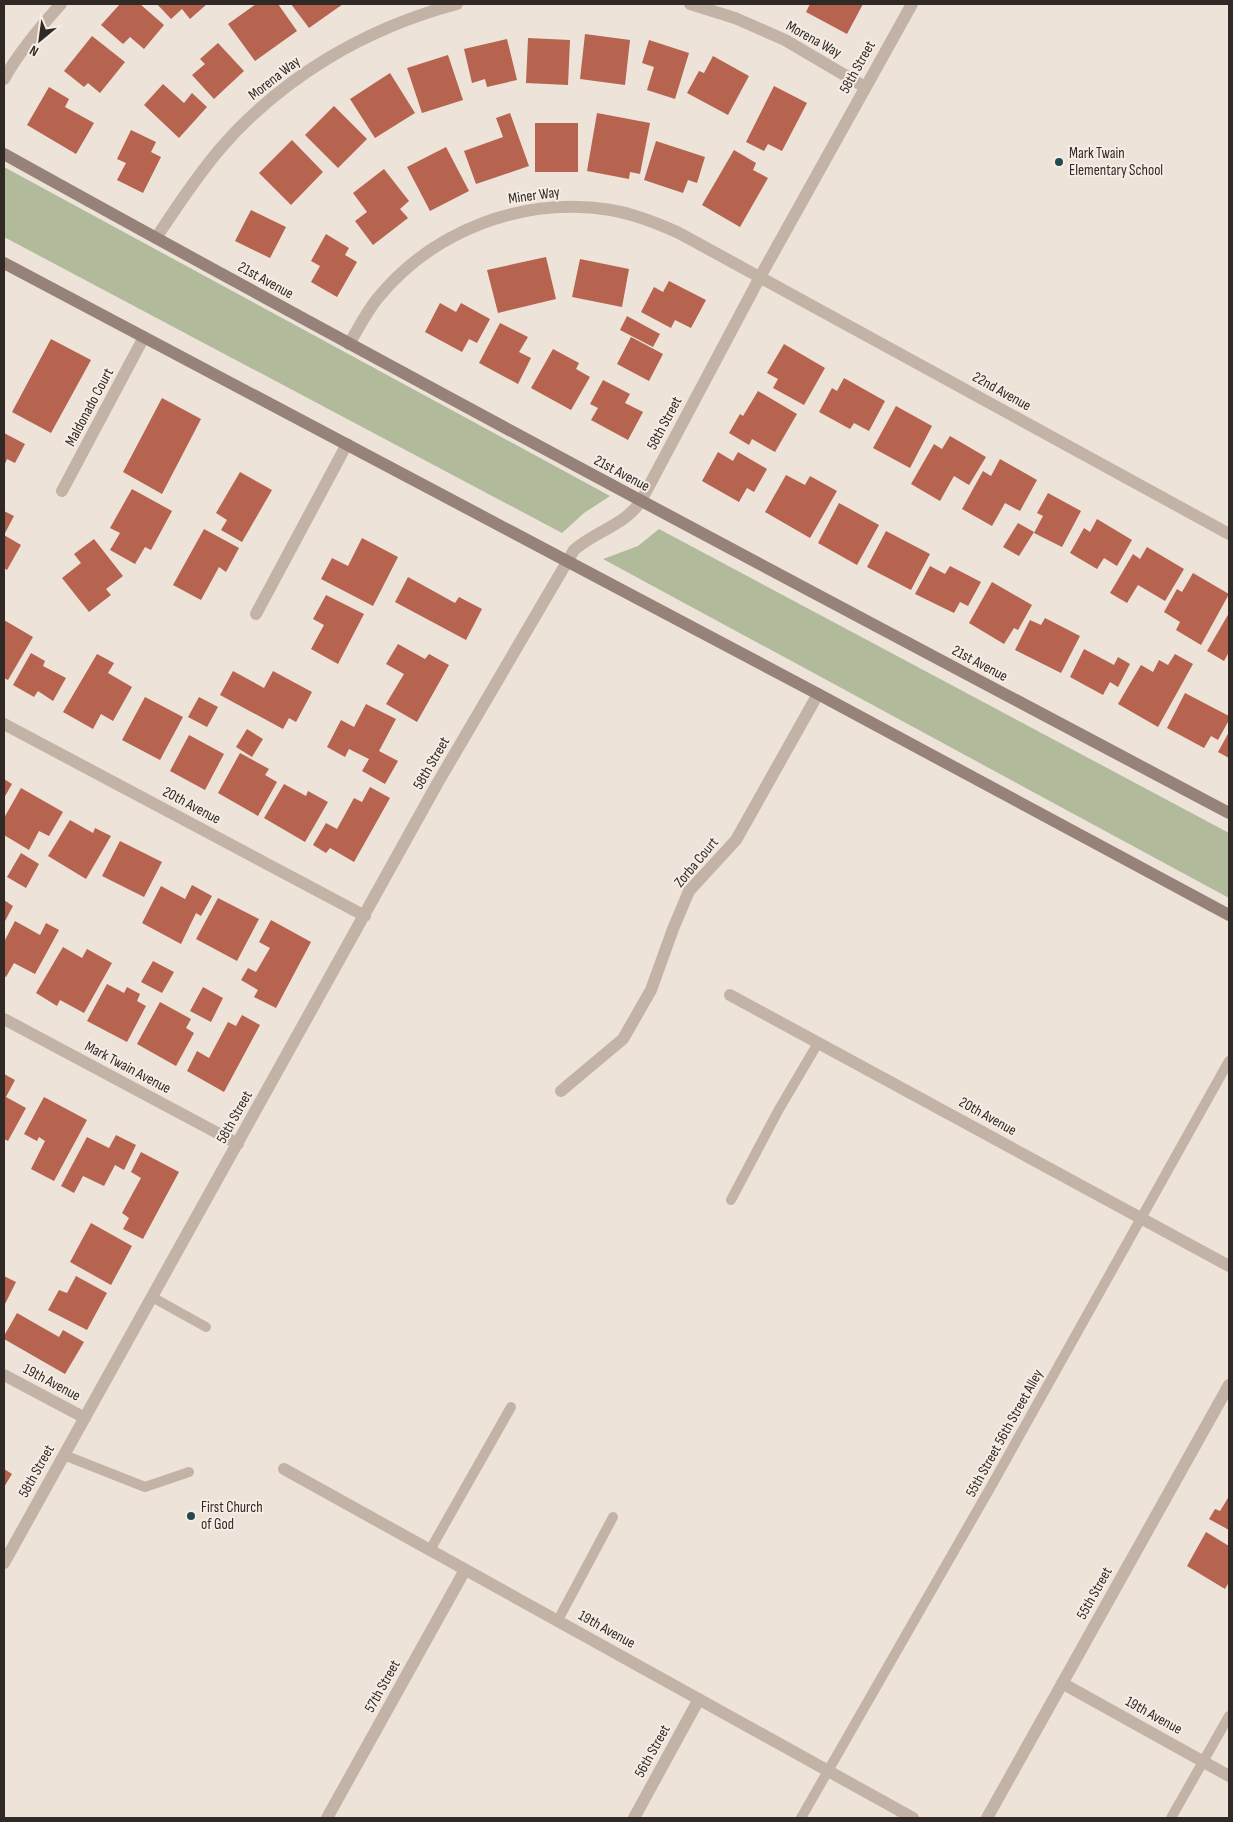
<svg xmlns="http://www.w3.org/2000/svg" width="1233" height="1822" font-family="'Sofia Sans Condensed',sans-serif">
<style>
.green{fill:#b1ba9b}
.building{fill:#b6634f}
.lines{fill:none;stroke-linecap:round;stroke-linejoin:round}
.lane{stroke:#c3b3a7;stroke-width:10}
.street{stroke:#c3b3a7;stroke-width:12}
.secondary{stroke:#968279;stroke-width:12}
.poi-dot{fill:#224b4d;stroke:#f6ede5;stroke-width:2}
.labels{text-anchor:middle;stroke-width:4;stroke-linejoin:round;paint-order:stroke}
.street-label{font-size:15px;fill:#312926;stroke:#f6ede5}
.poi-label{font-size:15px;fill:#312926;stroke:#f6ede5;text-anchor:start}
</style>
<rect width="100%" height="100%" fill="#ede3d9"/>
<path class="green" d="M4,167L610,496L584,513L562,533L4,237Z
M659,529L1229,833V898L603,559L638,546Z"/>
<path class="building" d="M120,4H140L164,25L144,49L130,37L123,44L101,25Z
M157,4H207L190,19L182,9L171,19Z
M256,4H278L297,31L255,61L228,24Z
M291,4H343L309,28Z
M810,4H863L847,34L806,12Z
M585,34L630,40L625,85L580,79Z
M92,36L125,62L100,93L88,83L84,87L64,71Z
M528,38L570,40L568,85L526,83Z
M507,39L517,80L487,87L485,79L472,83L464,49Z
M649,40L689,53L675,99L647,90L654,67L642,63Z
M218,43L244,71L214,99L192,75L205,64L200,59Z
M448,55L463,100L422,113L407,68Z
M713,56L749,76L728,115L687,93L699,71L704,73Z
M390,73L415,113L375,138L350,99Z
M163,84L184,103L192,93L207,107L179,138L144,105Z
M774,86L807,103L782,151L768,144L764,151L746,142Z
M49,87L69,99L65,107L94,123L76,154L27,125Z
M334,106L367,139L338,168L305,135Z
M510,113L529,166L476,184L464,151L503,137L496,118Z
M597,113L650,123L640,174L630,172L629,179L587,171Z
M535,123H578V172H535Z
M131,130L156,142L151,152L161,157L143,193L117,180L126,163L117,159Z
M292,140L323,172L291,205L259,173Z
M656,141L705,157L697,183L688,180L683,193L644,180Z
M446,147L469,191L430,211L407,167Z
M734,150L756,163L753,170L768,178L740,227L702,205Z
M384,169L409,201L400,209L408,218L373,245L355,221L367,212L353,193Z
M251,210L286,227L270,258L235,241Z
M326,234L349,248L345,255L357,262L337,297L311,282L320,266L311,261Z
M546,257L556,299L498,313L487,270Z
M580,259L629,269L622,307L572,297Z
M669,281L706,300L691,328L675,320L671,328L641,312L654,287L663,292Z
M440,303L456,312L461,303L490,319L477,343L469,339L462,352L425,332Z
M627,316L660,334L653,347L620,330Z
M500,323L528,337L519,352L531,358L518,384L479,363Z
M631,337L663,354L649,381L617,364Z
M51,339L91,360L51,433L12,412Z
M784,344L825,368L804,405L773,388L778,379L767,373Z
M553,349L579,363L576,369L590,377L571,410L531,388Z
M844,378L885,401L869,431L854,423L850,429L819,412L832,388L837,391Z
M603,380L630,394L625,403L643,412L628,440L591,420L598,408L590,404Z
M758,391L797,414L775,452L752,439L749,445L729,433L740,414L743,416Z
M162,398L201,419L162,494L123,472Z
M896,406L932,426L910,468L873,448Z
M4,433L25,444L15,463L7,459L4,466Z
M950,436L986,457L969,485L954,476L940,501L911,484L934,444L942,449Z
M718,452L733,461L738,452L767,469L754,492L747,488L739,502L702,481Z
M1000,459L1037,480L1020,511L1005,503L992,526L962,509L983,471L991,476Z
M240,472L272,490L242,542L221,530L227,520L216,513Z
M786,475L805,485L810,476L837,491L810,538L765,512Z
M132,489L172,511L151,550L145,547L135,564L110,550L120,533L110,528Z
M1048,493L1081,511L1062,547L1034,533L1043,516L1037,513Z
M839,503L879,525L857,565L818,543Z
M4,511L14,516L4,535L21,545L7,570L4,568Z
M1097,519L1132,540L1117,566L1104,558L1097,569L1070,553L1084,528L1090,532Z
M1018,523L1034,532L1019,556L1003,547Z
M204,529L239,548L226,572L219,567L201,600L173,585Z
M886,531L930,554L911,590L867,567Z
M362,538L398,557L373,606L321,579L332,558L348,566Z
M94,539L123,576L106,589L111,595L89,612L62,578L81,563L74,554Z
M1147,547L1184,569L1165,601L1138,585L1127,603L1110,593L1133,554L1140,559Z
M930,566L945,574L950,566L981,582L968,606L960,602L954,613L915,594Z
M1193,573L1229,594L1201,645L1176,630L1180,622L1164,612L1177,589L1182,592Z
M408,577L455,603L459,597L482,609L466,640L395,602Z
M992,582L1032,605L1018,630L1014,628L1004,644L969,623Z
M326,595L364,614L338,664L311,649L324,625L313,619Z
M1229,613V652L1224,661L1207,651Z
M1045,618L1080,636L1061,673L1015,650L1030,620L1041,625Z
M4,620L33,637L8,680L4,678Z
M398,644L425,659L429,654L449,665L417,722L386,704L404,674L386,664Z
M1084,649L1114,665L1118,657L1130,664L1118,687L1110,682L1103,695L1070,677Z
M31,653L45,661L43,666L66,678L53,701L38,691L34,697L13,685Z
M97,654L114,663L108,673L132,687L113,721L101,714L93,729L63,712Z
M1175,654L1193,664L1158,727L1118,704L1141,665L1153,672L1159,660L1168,665Z
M233,671L264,688L273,671L312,692L296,722L289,718L283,729L220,695Z
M1185,693L1229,716V720L1218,740L1211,736L1204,748L1167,728Z
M145,697L183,717L160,760L122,740Z
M199,697L218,707L207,727L188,717Z
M366,704L396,719L379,751L398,761L385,784L362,771L369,759L349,749L345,757L327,747L341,720L354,727Z
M247,729L263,739L252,757L236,747Z
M1229,732V758L1218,752Z
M189,735L224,754L205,790L170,771Z
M240,753L269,769L265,775L277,782L258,816L218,793Z
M4,779L12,784L4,798Z
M284,784L306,796L308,791L328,802L305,842L264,818Z
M370,787L390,798L354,862L330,848L326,853L313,845L326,823L337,829L354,798L362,802Z
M21,788L63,812L49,836L39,831L29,850L4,835V818Z
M70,820L93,833L95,828L111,836L86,879L48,856Z
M120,841L162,862L144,897L102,876Z
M21,853L39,864L26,888L7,877Z
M192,885L212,896L201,916L196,913L181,944L142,923L161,886L185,899Z
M218,898L259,919L237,961L196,939Z
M4,900L13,906L4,923Z
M271,920L311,942L276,1008L254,997L258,990L241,980L248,968L256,972L270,948L259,942Z
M15,921L40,935L46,923L59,930L35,974L14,963L6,977L4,976V942Z
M63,947L82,958L87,949L112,963L84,1013L60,1000L57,1006L36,993Z
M153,961L174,972L162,993L141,982Z
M107,984L124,993L127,987L140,994L137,1001L146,1006L127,1042L87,1021Z
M203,987L223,998L211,1022L190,1011Z
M160,1002L191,1019L186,1028L194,1033L176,1066L137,1044Z
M242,1015L260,1025L224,1092L187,1071L197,1051L209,1058L228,1022L236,1026Z
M4,1074L15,1080L6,1097L26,1108L8,1141L4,1139Z
M44,1097L87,1120L54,1181L31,1169L45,1141L39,1137L37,1141L24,1134Z
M116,1135L136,1145L124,1170L115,1165L104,1186L83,1176L74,1193L61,1186L87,1137L109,1148Z
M141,1152L179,1172L143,1239L123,1229L129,1218L122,1213L141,1178L131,1172Z
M91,1223L132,1246L111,1285L70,1262Z
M4,1276L16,1282L4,1306Z
M76,1276L107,1293L87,1330L48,1310L59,1290L67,1293Z
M17,1313L59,1337L63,1330L84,1342L65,1374L4,1339V1336Z
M4,1469L12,1474L4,1487Z
M1228,1498L1229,1499V1530L1209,1519L1215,1509L1220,1511Z
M1206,1532L1229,1546V1582L1225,1589L1187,1566Z"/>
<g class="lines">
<path class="lane" d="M731,1200L778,1111L818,1043
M152,1297L206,1327
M64,1455L145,1487L189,1472
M430,1550L511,1407
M558,1620L613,1517
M801,1818L993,1483L1229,1061
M1171,1818L1229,1716"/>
<path class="street" d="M690,4L735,18L785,40L865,87
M4,79C19,52 40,27 61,4
M156,238C176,208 196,177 220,149C282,77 366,28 457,4
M349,344C358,329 366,313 377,299C433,230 523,196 611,210C634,214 657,223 679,233L1229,534
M62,491L144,337
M256,614L347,444
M4,724L365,916
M730,995L1229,1266
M4,1019L238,1144
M561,1091L623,1039L651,990L673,929L689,891L736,840L818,694
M4,1375L85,1418
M284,1469L913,1818
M4,1563L437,784L574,550C595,531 624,526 641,501L760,277L912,4
M1062,1683L1229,1776
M327,1818L465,1570
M634,1818L699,1699
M987,1818L1229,1385"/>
<path class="secondary" d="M4,154C409,379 819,596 1229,813
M4,263L818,694L1229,915"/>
</g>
<g class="poi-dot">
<circle cx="1059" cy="162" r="5"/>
<circle cx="191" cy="1516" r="5"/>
</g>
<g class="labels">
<g class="street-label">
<text transform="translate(814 39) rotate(29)" y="5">Morena Way</text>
<text transform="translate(857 67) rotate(-61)" y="5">58th Street</text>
<text transform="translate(274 78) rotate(-38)" y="5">Morena Way</text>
<text transform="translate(534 195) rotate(-8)" y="5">Miner Way</text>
<text transform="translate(266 280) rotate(29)" y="5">21st Avenue</text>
<text transform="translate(1002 391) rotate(29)" y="5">22nd Avenue</text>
<text transform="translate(89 407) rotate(-62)" y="5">Maldonado Court</text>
<text transform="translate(664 423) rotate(-62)" y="5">58th Street</text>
<text transform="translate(622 473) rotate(28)" y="5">21st Avenue</text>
<text transform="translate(980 663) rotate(28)" y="5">21st Avenue</text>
<text transform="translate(431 763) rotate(-60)" y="5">58th Street</text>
<text transform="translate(192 805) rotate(28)" y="5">20th Avenue</text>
<text transform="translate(696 862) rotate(-50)" y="5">Zorba Court</text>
<text transform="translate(128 1067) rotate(28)" y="5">Mark Twain Avenue</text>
<text transform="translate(988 1116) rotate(29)" y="5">20th Avenue</text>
<text transform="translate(234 1117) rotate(-61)" y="5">58th Street</text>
<text transform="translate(52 1382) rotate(28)" y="5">19th Avenue</text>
<text transform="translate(1004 1433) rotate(-61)" y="5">55th Street 56th Street Alley</text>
<text transform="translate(36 1471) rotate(-61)" y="5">58th Street</text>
<text transform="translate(1094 1593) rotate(-61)" y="5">55th Street</text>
<text transform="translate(607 1629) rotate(29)" y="5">19th Avenue</text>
<text transform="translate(382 1686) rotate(-61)" y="5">57th Street</text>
<text transform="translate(1154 1715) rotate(29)" y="5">19th Avenue</text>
<text transform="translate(652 1751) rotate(-61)" y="5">56th Street</text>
</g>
<g class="poi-label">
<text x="1069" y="158">Mark Twain<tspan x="1069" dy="17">Elementary School</tspan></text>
<text x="201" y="1512">First Church<tspan x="201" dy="17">of God</tspan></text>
</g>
</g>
<rect width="1233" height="1822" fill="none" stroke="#312926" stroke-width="10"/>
<g transform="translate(40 40) rotate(209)" stroke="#f6ede5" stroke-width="4" paint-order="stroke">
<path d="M0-4L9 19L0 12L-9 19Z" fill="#312926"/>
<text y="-8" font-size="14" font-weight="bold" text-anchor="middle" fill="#312926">N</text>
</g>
</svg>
